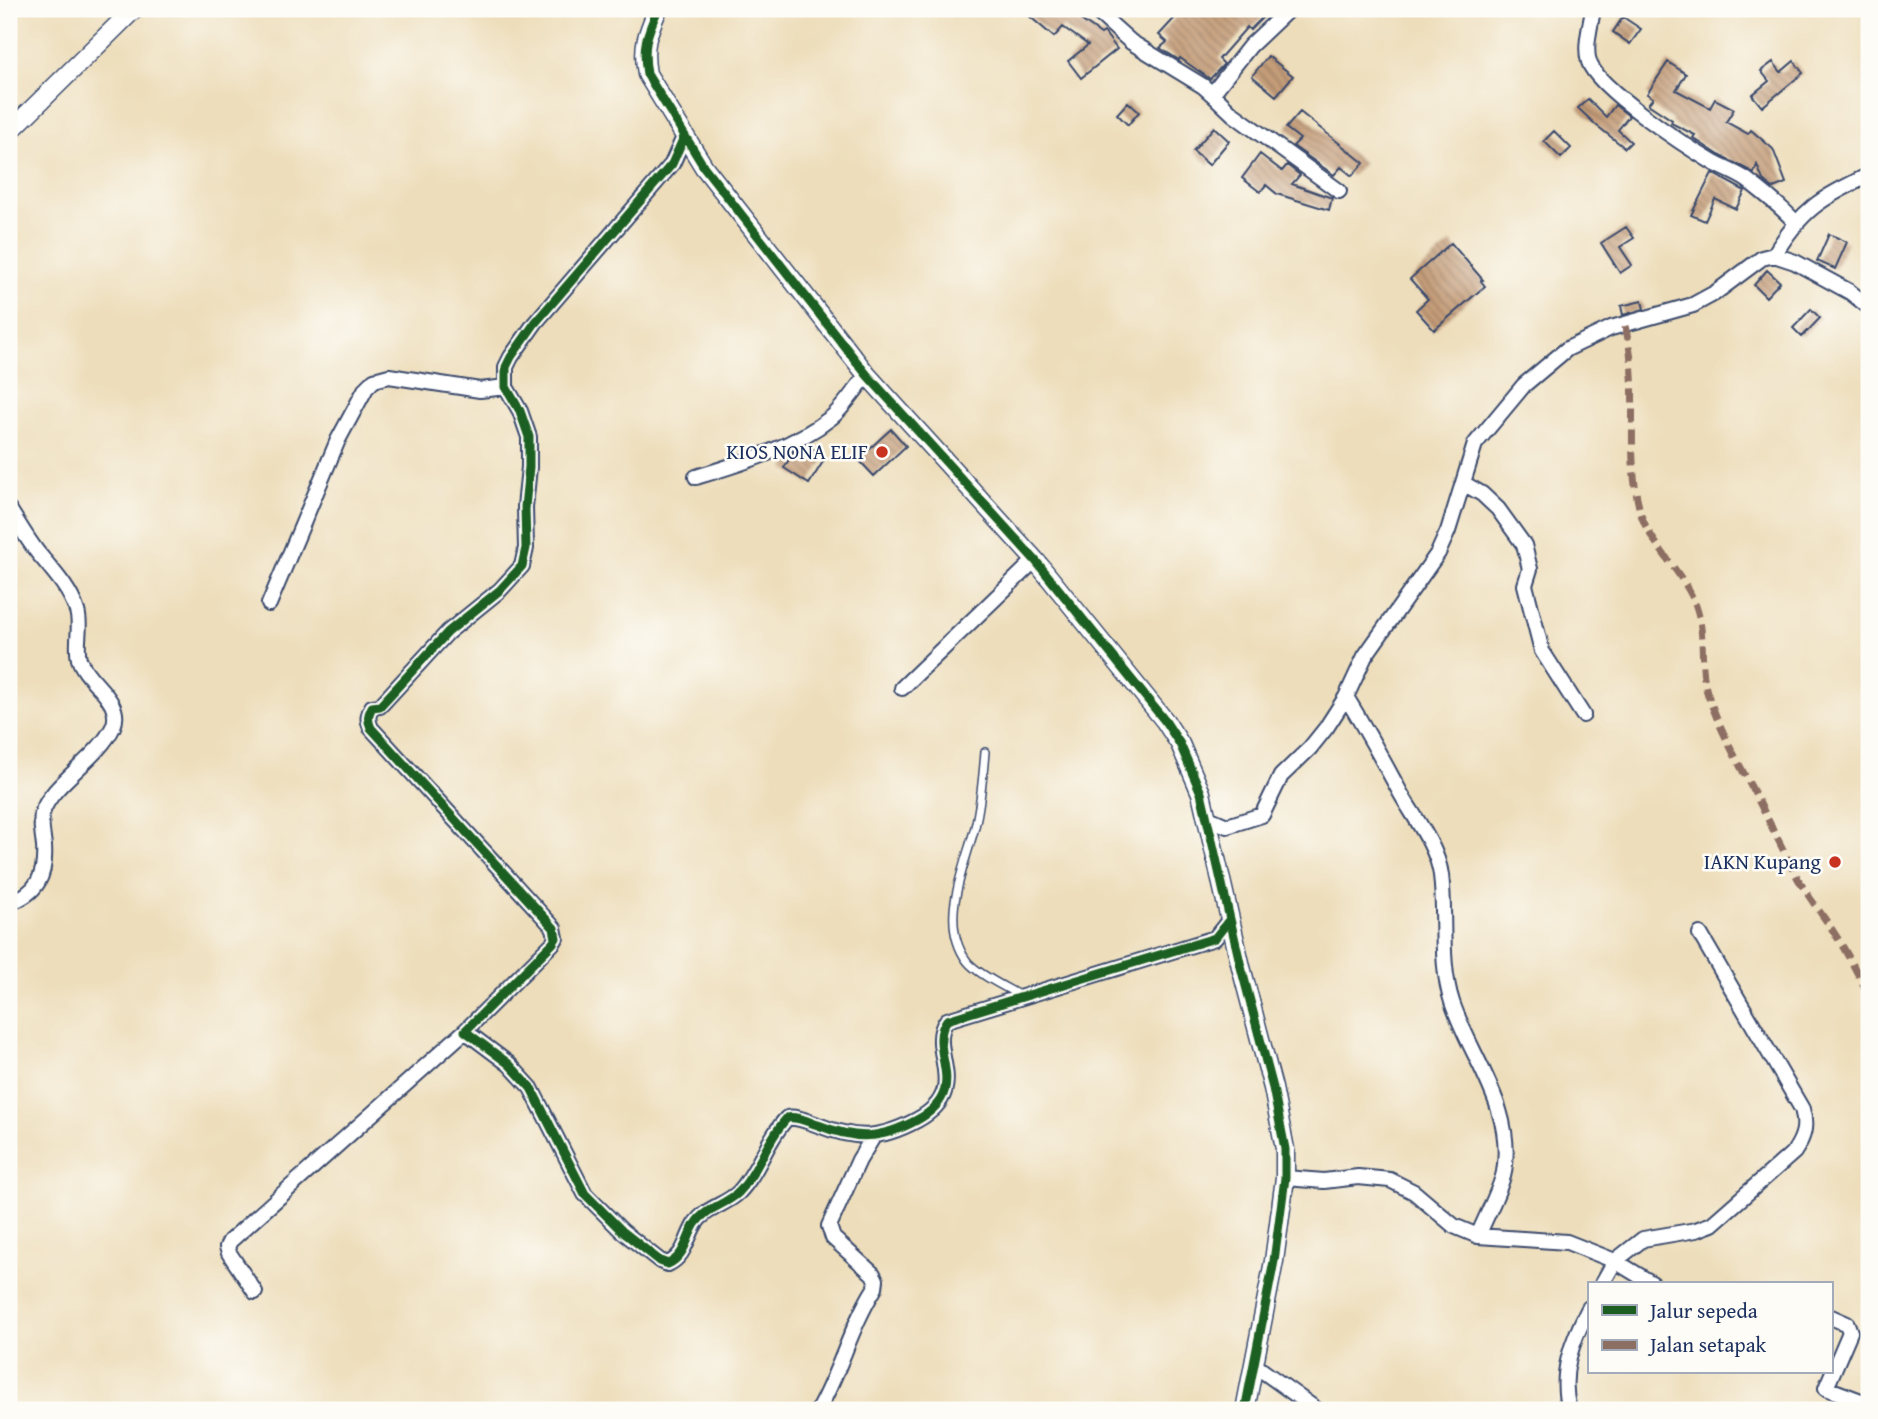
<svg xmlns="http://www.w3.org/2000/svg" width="1878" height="1419" font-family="'Gentium Book Plus',serif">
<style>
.building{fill:url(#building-back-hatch)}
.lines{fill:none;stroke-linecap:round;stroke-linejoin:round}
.service-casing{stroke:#3a496c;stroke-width:10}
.minor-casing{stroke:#3a496c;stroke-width:18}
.tertiary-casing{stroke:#3a496c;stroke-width:21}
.service{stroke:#fff;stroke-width:7}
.minor{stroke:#fff;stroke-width:14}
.tertiary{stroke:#fff;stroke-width:18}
.quiet{stroke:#8d6e63;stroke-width:7;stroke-dasharray:14 7;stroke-linecap:butt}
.cycleway-casing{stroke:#fdfcf7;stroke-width:13}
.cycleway{stroke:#1b5e20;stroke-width:9}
.poi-dot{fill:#c8321e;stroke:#fdfcf7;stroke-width:2.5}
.labels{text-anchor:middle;stroke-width:5;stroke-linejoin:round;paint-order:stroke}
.poi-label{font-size:21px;fill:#1b2f5e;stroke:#fdfcf7;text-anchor:end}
</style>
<defs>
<pattern id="building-back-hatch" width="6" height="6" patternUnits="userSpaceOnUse" patternTransform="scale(1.75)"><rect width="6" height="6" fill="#c49c78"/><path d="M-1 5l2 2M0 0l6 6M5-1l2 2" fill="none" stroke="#9e8066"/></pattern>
</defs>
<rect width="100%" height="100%" fill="#fdfcf7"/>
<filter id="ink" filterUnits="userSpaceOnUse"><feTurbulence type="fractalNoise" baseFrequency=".0143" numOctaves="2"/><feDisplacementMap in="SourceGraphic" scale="14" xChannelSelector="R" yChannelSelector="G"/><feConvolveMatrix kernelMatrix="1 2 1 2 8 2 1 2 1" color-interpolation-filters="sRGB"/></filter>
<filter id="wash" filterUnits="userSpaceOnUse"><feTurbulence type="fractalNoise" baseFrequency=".00686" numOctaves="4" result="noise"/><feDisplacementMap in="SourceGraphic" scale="28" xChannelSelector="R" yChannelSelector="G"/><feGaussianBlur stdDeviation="1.57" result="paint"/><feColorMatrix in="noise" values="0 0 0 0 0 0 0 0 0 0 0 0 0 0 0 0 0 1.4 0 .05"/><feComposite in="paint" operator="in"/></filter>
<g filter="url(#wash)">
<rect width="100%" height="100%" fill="#edddba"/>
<g id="blocks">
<path class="building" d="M1021,9H1065L1101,34L1104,32L1117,49L1081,78L1068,61L1088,45L1063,27L1054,37Z
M1183,9H1257L1264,16L1250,30L1247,27L1219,59L1224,64L1210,79L1180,58L1179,60L1160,48L1167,42L1159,35Z
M1623,17L1641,29L1630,44L1613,32Z
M1268,56L1293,76L1276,96L1252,76Z
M1794,61L1803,73L1762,107L1752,95L1769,81L1761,71L1773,62L1781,72Z
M1668,62L1686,74L1676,90L1710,108L1715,99L1734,109L1726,122L1748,134L1751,130L1773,149L1786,183L1773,188L1763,180L1757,165L1754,173L1719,155L1693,138L1695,135L1671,123L1672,120L1648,104L1653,98L1647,94Z
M1588,99L1606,117L1615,105L1629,116L1618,130L1631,142L1625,148L1596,125L1578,108Z
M1128,102L1139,112L1128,125L1117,114Z
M1300,112L1364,163L1352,176L1341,167L1334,175L1293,146L1300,139L1286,128Z
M1214,127L1229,141L1209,165L1193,151Z
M1554,131L1571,148L1561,158L1544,141Z
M1260,154L1282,171L1287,165L1300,175L1292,184L1332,198L1329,210L1277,194L1266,185L1260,192L1242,178Z
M1712,173L1745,191L1736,209L1715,199L1705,221L1691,215Z
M1626,227L1634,238L1620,247L1632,265L1620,273L1601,243Z
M1829,234L1847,242L1835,269L1817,261Z
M1451,243L1483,280L1481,281L1485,286L1434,330L1416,310L1428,299L1410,279Z
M1767,270L1780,282L1766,297L1754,285Z
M1642,301L1644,309L1623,315L1621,306Z
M1811,309L1820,318L1802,337L1793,328Z
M891,429L906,446L874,476L858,459Z
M807,445L826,457L809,484L784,468L794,451Z"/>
</g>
</g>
<g filter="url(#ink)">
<use href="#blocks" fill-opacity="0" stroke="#3a496c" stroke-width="2"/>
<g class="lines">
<defs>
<path id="service" d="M985,752C983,777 981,802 975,827C964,869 938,922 967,961C977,974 1007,988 1021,996"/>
<path id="minor" d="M1094,9L1131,42L1203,86L1212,94L1250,46L1289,9
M1593,9C1591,25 1584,46 1589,62C1598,89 1687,147 1714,163C1725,169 1737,173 1747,180C1764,193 1782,207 1796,223
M1212,94L1233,114L1339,191
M684,137L672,164L535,323L511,357L506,367V387L520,411L529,437V467L525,507L526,548L522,566L500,590L448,632L380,706L372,707C368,715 367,719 371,728L554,928L556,938L553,943L465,1031L509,1064L531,1088L585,1194L622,1231L660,1261L668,1264C685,1256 686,1239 695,1224C705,1208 726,1205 739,1192C759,1171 767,1139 787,1118C798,1116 808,1122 818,1125C856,1140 880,1140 917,1120C974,1089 925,1050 947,1020L1215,938L1230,919
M1774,255C1803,207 1821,199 1869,175
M696,477C742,463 793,448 832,417C845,406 856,388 867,375
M1463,483L1482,494L1498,509L1524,545L1530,569L1525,585L1542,651L1583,715
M9,509C18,523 27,539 38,553C53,571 70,589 77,611C82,627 75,643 79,659C86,682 125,701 113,727C98,759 49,785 42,814C40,824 43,835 44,846C46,875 38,893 9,903
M269,604L338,440L366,388L374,380L389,376L480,390L506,387
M902,688L1035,560
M1346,697C1366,729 1383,761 1401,794C1415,819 1437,846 1441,875C1446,916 1439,962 1452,1002C1471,1059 1515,1108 1504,1172C1501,1189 1485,1218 1478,1236
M1206,817L1227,826L1262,815L1281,776L1310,748L1326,728L1346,697L1365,656L1438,553L1448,531L1475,444L1524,385L1567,349L1611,328L1693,305L1715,293L1762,258L1774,255L1795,262L1850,292L1869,307
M1285,1178L1324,1181L1358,1177L1390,1180L1414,1192L1454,1226L1478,1236L1567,1242L1615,1261L1643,1239L1696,1230L1712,1224L1794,1152C1804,1137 1807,1126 1802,1109L1700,934
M1602,1284L1615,1261L1653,1284
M255,1292L229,1253L227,1247L230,1241L465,1031
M1831,1317L1847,1324L1850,1332L1826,1388L1869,1404
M1253,1364L1317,1410
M818,1410C840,1371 851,1326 875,1288L876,1280L873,1274L833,1238L829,1226L859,1160L873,1137
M1569,1410C1559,1373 1572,1341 1589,1308"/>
<path id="tertiary" d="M658,9C647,34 642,46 647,74L704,167L867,375L1035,560L1165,721L1180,744L1201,793L1241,967L1273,1088L1285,1149V1178L1274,1261L1245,1410
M9,132L134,9"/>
</defs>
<use href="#service" class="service-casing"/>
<use href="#minor" class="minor-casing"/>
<use href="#tertiary" class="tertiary-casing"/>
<use href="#service" class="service"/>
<use href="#minor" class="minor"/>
<use href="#tertiary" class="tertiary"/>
<path class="quiet" d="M1625,326C1641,386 1624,450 1640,511C1648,543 1684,572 1696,606C1707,637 1698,666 1708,695C1720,730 1739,764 1756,796C1770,823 1783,850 1797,877C1808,897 1823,915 1835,934C1848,954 1858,975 1869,995"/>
<defs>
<path id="cycleway" d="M658,9C647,34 642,46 647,74L704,167L867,375L1035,560L1165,721L1180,744L1201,793L1241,967L1273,1088L1285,1149V1178L1274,1261L1245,1410
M684,137L672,164L535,323L511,357L506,367V387L520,411L529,437V467L525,507L526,548L522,566L500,590L448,632L380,706L372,707C368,715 367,719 371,728L554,928L556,938L553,943L465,1031L509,1064L531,1088L585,1194L622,1231L660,1261L668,1264C685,1256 686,1239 695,1224C705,1208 726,1205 739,1192C759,1171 767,1139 787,1118C798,1116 808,1122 818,1125C856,1140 880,1140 917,1120C974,1089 925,1050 947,1020L1215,938L1230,919"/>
</defs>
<use href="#cycleway" class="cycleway-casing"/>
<use href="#cycleway" class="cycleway"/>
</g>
</g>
<g class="poi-dot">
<circle cx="882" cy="452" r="7"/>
<circle cx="1835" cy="862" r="7"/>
</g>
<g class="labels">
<g class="poi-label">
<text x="868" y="459">KIOS NONA ELIF</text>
<text x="1821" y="869">IAKN Kupang</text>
</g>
</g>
<rect width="1878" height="1419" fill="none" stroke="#fdfcf7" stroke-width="35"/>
<rect x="1588" y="1282" width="245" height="91" fill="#fdfcf7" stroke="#a3aaba" stroke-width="2"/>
<rect x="1602" y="1305" width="35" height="10" fill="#1b5e20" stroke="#a3aaba" stroke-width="2"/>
<text x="1650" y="1318" font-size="21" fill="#1b2f5e">Jalur sepeda</text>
<rect x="1602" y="1340" width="35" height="10" fill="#8d6e63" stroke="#a3aaba" stroke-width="2"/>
<text x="1650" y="1352" font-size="21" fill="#1b2f5e">Jalan setapak</text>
</svg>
